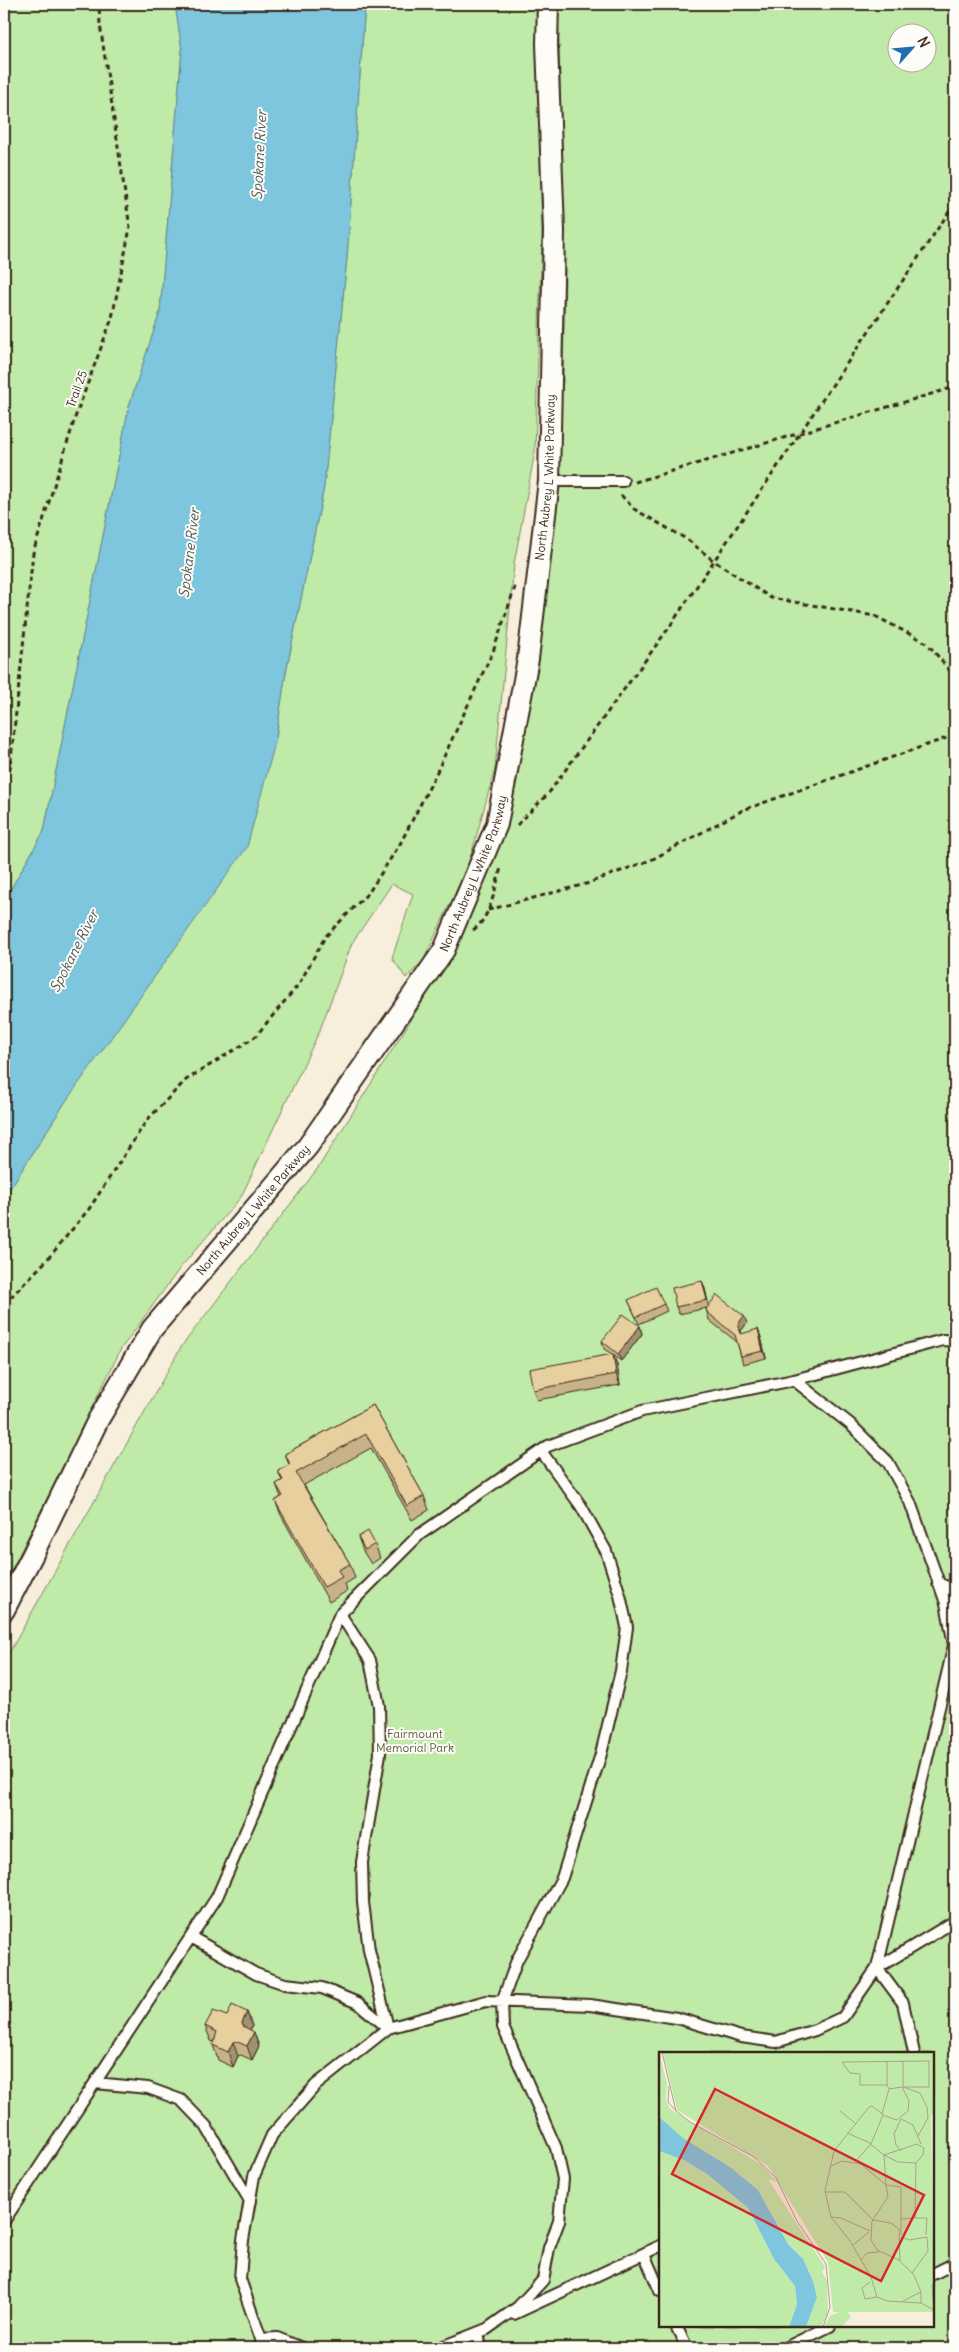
<svg xmlns="http://www.w3.org/2000/svg" width="959" height="2352" font-family="Delius,sans-serif">
<style>
.green{fill:#bfeaa7;stroke:#7d8a62;fill-rule:evenodd}
.water{fill:#7dc6dd;stroke:#638891}
.lines{fill:none;stroke-linecap:round;stroke-linejoin:round}
.lane-casing{stroke:#3b2a1e;stroke-width:14}
.street-casing{stroke:#3b2a1e;stroke-width:24}
.path{stroke:#3b2a1e;stroke-width:3;stroke-dasharray:5 4;stroke-linecap:butt}
.lane{stroke:#fdfcf7;stroke-width:10}
.street{stroke:#fdfcf7;stroke-width:20}
.wall{fill:#c8b288;stroke:#3b2a1e}
.shaded-wall{fill:#a2916f;stroke:#3b2a1e}
.building{fill:#e8cf9e;stroke:#3b2a1e}
.labels{text-anchor:middle;stroke-width:4;stroke-linejoin:round;paint-order:stroke}
.street-label{font-size:12px;fill:#3b2a1e;stroke:#fdfcf7}
.park-label{font-size:12px;fill:#5c5a40;stroke:#fdfcf7}
.water-label{font-size:14px;font-style:italic;fill:#4f5957;stroke:#fdfcf7}
.inset-road{fill:none;stroke:#aca090;stroke-width:1}
.view{fill:#d62828;fill-opacity:0.15;stroke:#d62828;stroke-width:2.5}
.inset-edge{fill:none;stroke:#3b2a1e;stroke-width:2.5}
</style>
<rect width="100%" height="100%" fill="#f7eedc"/>
<filter id="ink" filterUnits="userSpaceOnUse"><feTurbulence type="fractalNoise" baseFrequency=".02" numOctaves="2"/><feDisplacementMap in="SourceGraphic" scale="10" xChannelSelector="R" yChannelSelector="G"/><feConvolveMatrix kernelMatrix="1 2 1 2 8 2 1 2 1" color-interpolation-filters="sRGB"/></filter>
<g filter="url(#ink)">
<path class="green" d="M4,4H175L182,50L160,312L129,406L44,831L4,901Z
M365,4H536L542,233L535,451L514,564L495,769L468,866L423,961L406,978L392,958L413,894L392,884L352,943L320,1030L241,1197L180,1268L121,1349L4,1585V1198L64,1104L275,743L286,672L324,487L347,258Z
M558,4H955V2348H4V1662L181,1347L318,1168L448,961L507,827L537,653L563,381L565,271ZM896,32H926V62H896ZM660,2053H933V2326H660Z"/>
<path class="water" d="M175,4H365L347,258L324,487L286,672L275,743L247,847L64,1104L4,1198V901L44,831L129,406L160,312L182,50Z"/>
<g class="lines">
<defs>
<path id="lane" d="M549,481H623
M938,1583L955,1590
M340,1614L370,1660L379,1706L380,1754L362,1862L363,1902L369,1950L388,2028
M191,1937L256,1974L285,1984L322,1988L358,2003L388,2028
M914,2053L903,2003L877,1968L955,1921
M95,2083L148,2088L181,2100L206,2126L250,2201
M4,2221L217,1897L340,1614L419,1535L548,1446L642,1411L794,1380L943,1340L955,1341
M644,2254L660,2291
M933,2274L955,2263
M514,2314L660,2246
M676,2326L687,2348
M478,2333L481,2348
M261,2339L277,2338L302,2348
M261,2348V2339L240,2279L243,2240L254,2176L272,2135L316,2085L388,2028L486,2001L590,2005L677,2018L741,2037L776,2042L815,2030L843,2017L877,1968L954,1645L946,1603L910,1502L888,1462L850,1424L794,1380
M439,2348L487,2329L518,2307L543,2280L549,2248L559,2221L563,2179L556,2148L503,2027L502,2002L517,1960L562,1878L601,1754L621,1671L627,1627L620,1595L606,1551L581,1506L541,1451
M785,2348L830,2326"/>
<g id="street">
<path id="s1" d="M4,1610L33,1554L98,1420L152,1329L308,1146L444,950L497,824L528,659L549,481L554,231L547,44L548,4"/>
</g>
</defs>
<use href="#lane" class="lane-casing"/>
<use href="#street" class="street-casing"/>
<path class="path" d="M635,482L955,387
M621,495L634,509L688,540L714,561L771,598L875,616L927,643L955,677
M4,778L10,768L33,553L76,415L112,318L130,228L100,24L99,4
M517,825L548,794L668,629L955,203
M488,910L586,884L653,859L743,810L955,735
M473,930C491,918 495,887 501,868
M4,1304L46,1261L89,1209L147,1120L186,1080L255,1037L299,984L325,937L369,892L400,844L434,778L494,649L516,584"/>
<use href="#lane" class="lane"/>
<use href="#street" class="street"/>
</g>
<path class="wall" d="M702,1281L705,1289L709,1306L747,1323L741,1331V1334L761,1337L766,1358L743,1364L737,1342L709,1320L706,1309L707,1308L679,1314L676,1307Z
M628,1300L664,1304L667,1311L639,1324Z
M640,1326L642,1334L621,1361L613,1355L617,1365L620,1385L537,1400L533,1390L612,1354L604,1349L602,1341Z
M373,1405L424,1496L429,1510L412,1520L371,1448L304,1485L350,1564L355,1578L345,1584L347,1591L329,1602L281,1515L275,1501L281,1497L276,1484L282,1481L278,1471L289,1465L285,1454Z
M358,1537L375,1544L380,1558L371,1564L363,1551Z
M247,2012L252,2026L250,2030L259,2046L252,2060L241,2055L238,2056L233,2067L218,2060L213,2045L214,2042L211,2041L205,2026L227,2016Z"/>
<path class="shaded-wall" d="M702,1281L705,1289L709,1307L707,1300Z
M744,1316L747,1323L741,1331L743,1341L738,1324Z
M640,1326L642,1334L621,1361L618,1354Z
M758,1329L761,1337L766,1358L763,1351Z
M613,1354L617,1365L620,1385L616,1374Z
M247,2012L252,2026L247,2037L242,2023Z
M254,2032L259,2046L252,2060L247,2046Z
M233,2042L238,2056L233,2067L228,2052Z"/>
<path class="building" d="M702,1281L707,1300L676,1307L672,1288Z
M656,1287L664,1304L636,1317L628,1300Z
M717,1295L744,1316L738,1324L741,1334L758,1329L763,1351L741,1356L735,1335L707,1312L706,1309Z
M623,1314L640,1326L618,1354L602,1341Z
M613,1354L616,1374L533,1390L529,1369Z
M373,1405L424,1496L407,1506L366,1434L296,1473L350,1564L338,1570L342,1577L324,1587L275,1501L283,1496L276,1484L283,1480L278,1471L290,1464L285,1454Z
M368,1531L375,1544L365,1550L358,1537Z
M232,2005L247,2012L242,2023L243,2026L254,2032L247,2046L235,2041L233,2042L228,2052L213,2045L217,2032L205,2026L213,2011L227,2016Z"/>
</g>
<g class="labels">
<g class="street-label">
<text transform="translate(77 389) rotate(-70)" y="4">Trail 25</text>
<text dy="4" stroke="none"><textPath href="#s1" startOffset="1284">North Aubrey L White Parkway</textPath></text>
<text dy="4" stroke="none"><textPath href="#s1" startOffset="879">North Aubrey L White Parkway</textPath></text>
<text dy="4" stroke="none"><textPath href="#s1" startOffset="474">North Aubrey L White Parkway</textPath></text>
</g>
<g class="park-label">
<text x="415" y="1738">Fairmount<tspan x="415" dy="14">Memorial Park</tspan></text>
</g>
<g class="water-label">
<text transform="translate(259 155) rotate(-87)" y="5">Spokane River</text>
<text transform="translate(189 553) rotate(-83)" y="5">Spokane River</text>
<text transform="translate(74 951) rotate(-63)" y="5">Spokane River</text>
</g>
</g>
<g transform="translate(659 2052)">
<rect width="275" height="275" fill="#f7eedc"/>
<path d="M0,0L8,32L7,49L11,57L103,113L118,130L109,127L166,215L163,220L168,229L169,262L162,275H147L158,245L154,229L144,207L129,192L99,138L71,115L24,86L1,67ZM4,0H275V63L272,62L275,260H189L192,265L182,275H165L171,264L181,260H174L169,210L109,114L18,58ZM0,99L25,108L48,122L89,156L115,207L136,234L138,252L130,275H0Z" fill="#bfeaa7"/>
<path d="M0,65L24,86L71,115L99,138L129,192L144,207L154,229L158,245L147,275H130L138,252L136,234L115,207L89,156L48,122L25,108L0,99Z" fill="#7dc6dd"/>
<path class="inset-road" d="M3,0L17,59L31,70L95,105L117,126L138,169L167,212L171,255L164,275M244,9V35L261,41L268,55L269,66L259,84M228,33V9M10,34L9,50L17,59M230,37L228,33H201V22L191,21L183,10L270,9V35H244M181,59L196,71M188,81L209,90L225,103L227,133L242,135V183M242,99L237,93L235,82L242,67L254,73L262,92M225,103L258,92L265,96L264,103L257,111L256,166L242,167M225,103L239,110L257,111M196,110L212,92L224,63M172,114L183,109L202,112L227,133L229,145L213,169L212,188L218,198L240,208L255,223L262,240V251M166,140H186L214,168L232,171L240,177L241,209M172,165L182,166L211,179M256,166H268L267,183M242,185L250,188L268,185L269,199L253,221M194,193L210,180M202,208L208,201L220,200M211,230L203,236L206,247L218,245L228,249L262,251L275,258M273,232L274,249M218,245L212,225L191,189L172,165L166,139L175,99L210,55L213,54L226,64L238,68L249,59L250,49L243,35L230,37L223,62M244,249L262,240M209,275H275"/>
<path class="view" d="M56,37L265,143L222,229L13,122Z"/>
<rect width="275" height="275" class="inset-edge"/>
</g>
<rect width="959" height="2352" fill="none" stroke="#fdfcf7" stroke-width="20"/>
<rect x="10" y="10" width="939" height="2332" fill="none" stroke="#3b2a1e" stroke-width="2" filter="url(#ink)"/>
<g transform="translate(912 48) rotate(63)"><circle r="24" fill="#fdfcf7" stroke="#afa8a0"/>
<path d="M0-4L9 19L0 12L-9 19Z" fill="#1f6fb2"/>
<text y="-8" font-size="14" font-weight="bold" text-anchor="middle" fill="#3b2a1e">N</text>
</g>
</svg>
